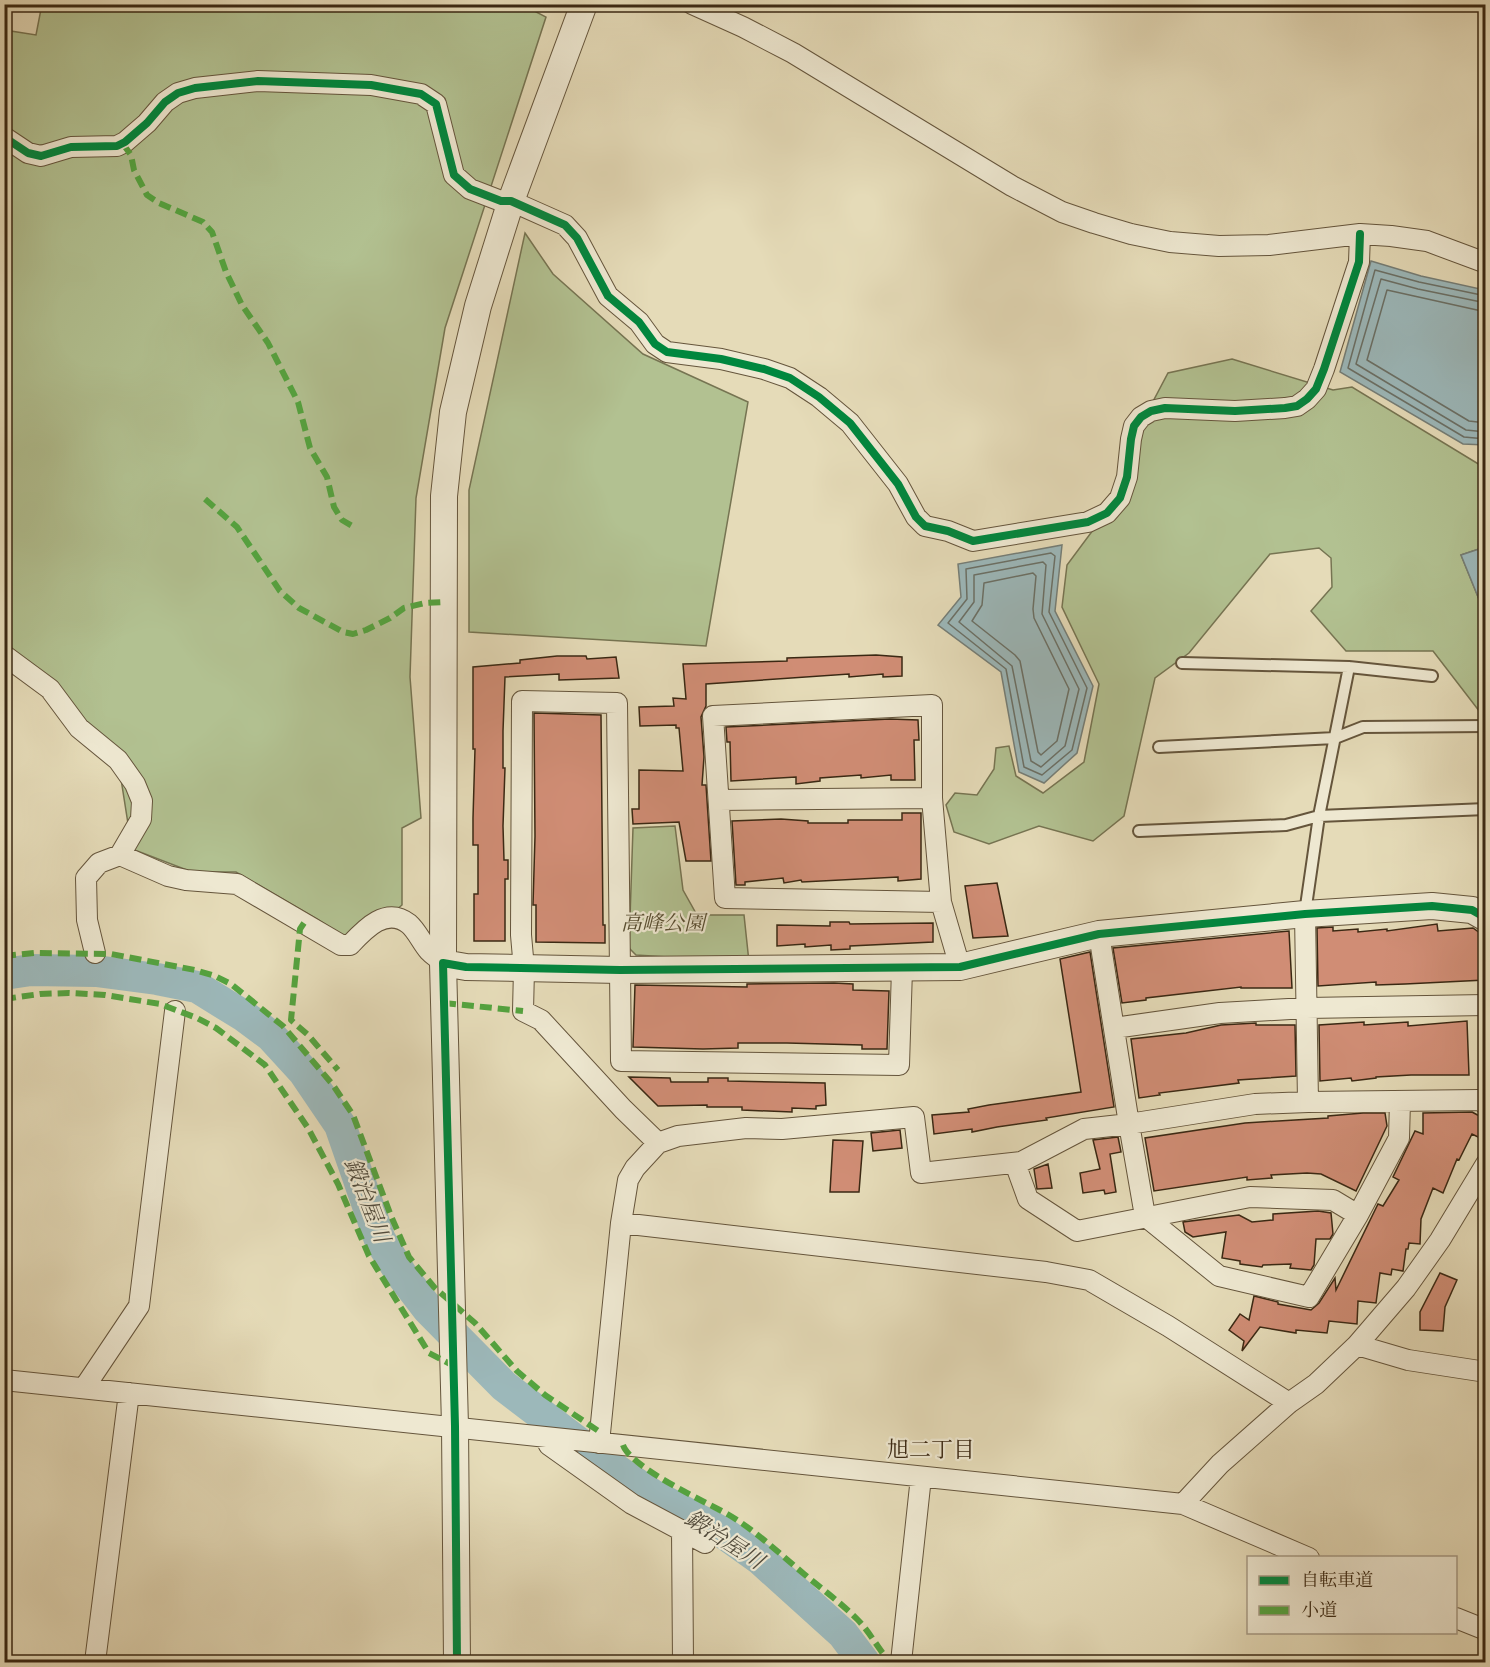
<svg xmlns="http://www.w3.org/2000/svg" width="1490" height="1667" font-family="'Libre Bodoni','Noto Serif JP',serif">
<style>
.green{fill:#b2c191;stroke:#767452;stroke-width:1.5}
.water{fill:#9cb8ba;stroke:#757e77;stroke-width:1.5}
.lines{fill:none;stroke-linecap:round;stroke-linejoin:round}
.shore{stroke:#6b7066;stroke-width:1.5}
.river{stroke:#9cb8ba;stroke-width:32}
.building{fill:#d08d75;stroke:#3a2813;stroke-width:1.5}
.service-casing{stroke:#65553c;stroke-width:14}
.minor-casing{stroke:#65553c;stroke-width:22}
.tertiary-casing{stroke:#65553c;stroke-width:28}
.service{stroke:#eee8d1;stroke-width:10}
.minor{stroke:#eee8d1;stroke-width:20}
.tertiary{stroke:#eee8d1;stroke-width:26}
.quiet{stroke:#54a33f;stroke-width:6;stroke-dasharray:12 6;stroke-linecap:butt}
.cycleway-casing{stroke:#eee8d1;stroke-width:11}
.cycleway{stroke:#00873e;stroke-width:8}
.labels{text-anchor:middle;stroke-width:4.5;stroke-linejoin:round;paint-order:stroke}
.park-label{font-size:21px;font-style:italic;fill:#584e32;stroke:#eee8d1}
.water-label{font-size:22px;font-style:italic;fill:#524c3d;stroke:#eee8d1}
.neighbourhood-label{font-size:22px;fill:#3a2813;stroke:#eee8d1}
</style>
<rect width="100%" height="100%" fill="#e5dbb8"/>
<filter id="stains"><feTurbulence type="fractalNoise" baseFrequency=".00333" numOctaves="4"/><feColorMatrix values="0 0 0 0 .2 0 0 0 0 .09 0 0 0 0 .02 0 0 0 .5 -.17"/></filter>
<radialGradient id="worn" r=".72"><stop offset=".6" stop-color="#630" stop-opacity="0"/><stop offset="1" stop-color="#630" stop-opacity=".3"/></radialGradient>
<path class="green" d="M42,4H521L546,17L445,328L416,498L410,677L421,818L402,828V905L396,910L346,938L317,919L236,872H192L132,849L118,760L5,656L4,30L36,35Z
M525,233L553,274L643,354L748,402L706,646L469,632V490Z
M1232,359L1333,390L1352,387L1485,468V547L1461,555L1485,614V716H1483L1433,651H1346L1311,611L1332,587L1331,558L1319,548L1270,554L1189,653L1155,678L1124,816L1093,841L1039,826L989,844L954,832L946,805L955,793L977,795L994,769L996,748L1009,746L1016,776L1043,793L1084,762L1099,684L1062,607L1067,565L1096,526L1125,497L1139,428L1168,373Z
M675,826L683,890L697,915H744L749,962L636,955L629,948L633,828Z"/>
<path class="water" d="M1371,261L1421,276L1485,290V445L1463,444L1340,372Z
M1062,545L1055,611L1093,686L1077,753L1044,783L1019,772L1001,672L938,625L961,597L958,564Z
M1485,547H1486L1485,614L1461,555Z"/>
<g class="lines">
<path class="shore" d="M1486,296L1419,282L1375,270L1348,368L1464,437L1486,439
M1486,303L1418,289L1381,279L1356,364L1466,430L1486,432
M1486,312L1387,290L1367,360L1469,421L1486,423
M1051,553L1055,556L1049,612L1087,688L1072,750L1042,775L1024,767L1006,669L948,623L967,599L966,569Z
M1043,562L1046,565L1042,614L1079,689L1065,746L1041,767L1031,761L1012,666L959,622L974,602V575Z
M1033,573L1036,576L1033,609L1034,618L1069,689L1057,741L1041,755L1038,752L1020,661L1015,655L972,621L982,605L984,583Z"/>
<path class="river" d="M4,974L31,970L96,971L157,979L197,987L244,1016L271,1036L304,1072L340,1125L380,1240L401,1274L428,1309L504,1386L596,1456L651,1494L725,1534L760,1559L843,1634L864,1662"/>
</g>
<path class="building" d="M876,655L902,657V676L883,677V674L849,677V674L706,684V706L701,717L704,757L702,785H706L711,861H686L679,822L633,824L632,809H639V770L683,771L679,728H676V725L640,726L639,707L674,706L673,698L686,699L683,664L787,661V658Z
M557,656H586L587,659L616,657L619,678L559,680V674L505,677L503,731V768H505L503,826L504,860H508V879H505V941H474V894H478V845H473V818L475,749H473V667L520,663V660Z
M534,713L601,715L603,925H605V943L536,942V905H533L535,836Z
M890,719L918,720L919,740H914L915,780H891V775L861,778V775L820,778V781L796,784V777L731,781L730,742H727L726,727Z
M902,813H921V879L898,881V877L802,882L801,880L784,883L783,878L745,882V885H736L732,821L781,819L808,821V823H848V820H902Z
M997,883L1008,936L973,938L965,886Z
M830,922H849L850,924L933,923V942L850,946V949L831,950V945L805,947V944L777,946V925L830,926Z
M1437,924L1438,931L1473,928L1480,933H1485V980L1405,984L1376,985V982L1318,986L1317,928L1333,927V931L1358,929V932L1387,929V931Z
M1289,931L1292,988H1241V987L1146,998V1000L1122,1003L1113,948Z
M1090,952L1114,1107L1046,1118L1047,1120L997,1127L972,1132V1129L934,1134L932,1115L969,1112L968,1109L989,1105L1081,1092L1060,959Z
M834,983L853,984V990L889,991L887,1049H862V1045L787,1043H738V1048L703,1049L633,1047L635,985L747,987V984Z
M1467,1021L1469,1075H1411L1376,1077V1078L1352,1081L1351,1078L1320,1081L1319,1025L1364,1022V1025L1408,1022V1026Z
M1256,1023V1025H1295L1296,1076L1238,1080L1239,1083L1159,1093L1160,1095L1139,1098L1131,1039L1186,1033L1221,1025Z
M629,1077L670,1078L671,1082H708V1078H728V1081L825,1083L826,1105L816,1106V1109L792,1108V1112L742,1110V1107H707V1105L658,1106Z
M1472,1112L1485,1119V1124L1478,1137L1472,1134L1459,1160L1457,1159L1443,1193L1433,1188L1421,1219L1420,1244L1409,1243L1408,1249H1406L1403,1271L1392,1269L1391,1275L1380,1273L1376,1303L1358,1301L1357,1324L1329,1321L1327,1333L1296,1330V1333L1260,1327L1242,1351L1244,1341L1229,1330L1240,1314L1249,1320L1254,1296L1278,1302V1304L1311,1310L1319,1303L1335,1278L1336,1290L1378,1204L1383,1206L1399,1180L1393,1177L1415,1131L1423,1134V1113Z
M1363,1113H1385L1387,1126L1356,1191L1321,1174L1307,1173L1271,1175L1272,1178L1247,1180V1177L1154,1191L1145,1138L1245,1123L1328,1118V1116Z
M900,1130L902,1148L873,1151L871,1133Z
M1118,1137L1121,1152L1110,1154L1116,1192L1105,1194L1104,1190L1083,1193L1080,1173L1100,1169L1093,1140Z
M833,1140L863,1141L859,1192H830Z
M1048,1164L1052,1188L1037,1189L1034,1169Z
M1318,1211L1331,1213L1333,1234L1330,1239H1316L1314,1265L1311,1270L1290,1268L1291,1264L1263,1265L1262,1267L1240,1264V1261L1222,1258L1226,1232L1193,1237L1185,1232L1183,1222L1239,1215L1252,1222L1273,1220V1214Z
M1440,1273L1457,1280L1445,1307L1443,1331L1420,1330V1312Z"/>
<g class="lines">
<defs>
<path id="service" d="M1182,663L1349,667L1432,676
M1159,747L1335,738L1363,727L1486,726
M1139,831L1286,825L1319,816L1486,809
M1305,913L1319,816L1349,667"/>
<path id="minor" d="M692,4L743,27L793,53L1012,186L1062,212L1094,223L1131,234L1170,242L1219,246L1269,245L1360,234L1391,236L1427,241L1486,263
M4,137L28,153L41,156L71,147L117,146L125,142L147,123L165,102L178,93L195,88L258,81L371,85L421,94L436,104L454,175L470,189L501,201H511L565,225L577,238L608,296L639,322L655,344L667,352L721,359L764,369L790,378L819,397L850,423L898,484L916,517L925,526L948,531L973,541L1088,522L1107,513L1120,498L1127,477L1131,439L1134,426L1141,417L1151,411L1165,408L1235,411L1285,408L1297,406L1307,399L1316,389L1324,369L1359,262L1360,234
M4,655L50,689L79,728L118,760L135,784L142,801L141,819L120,855L168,876L186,880L237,884L341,945H350C365,929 386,906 409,924C417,931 422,943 429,951C433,955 439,959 443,963
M719,800L932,798
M941,902L725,898L713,716L932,705V798L941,902L960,967
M1305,914L1308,1102L1479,1100L1486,1104
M95,953L87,920L86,878L99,863L120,855
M1114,1028L1220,1013L1307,1008L1486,1005
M1308,1102L1255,1104L1129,1124L1145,1216L1219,1276L1309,1297L1358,1215
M658,1143L623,1109L541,1020L523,1011L524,969L521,935L522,701L617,703L621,1061L899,1065L902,969
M1015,1163L1028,1199L1077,1231L1250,1197L1333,1200L1358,1215L1399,1138L1400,1101
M621,1223L1046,1272L1089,1280L1168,1326L1289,1403
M1357,1345L1408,1360L1486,1372
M4,1380L1183,1504L1309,1558
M84,1388L139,1306L175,1011
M545,1437L549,1445L632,1504L705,1543
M599,1443L621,1223L628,1180L635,1168L658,1143L678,1136L746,1128L782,1129L914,1117L921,1173L1021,1162L1084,1129L1129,1124L1099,934
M1183,1504L1220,1464L1289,1403L1316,1384L1357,1345L1406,1288L1440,1240L1486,1164
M682,1531L683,1662
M1456,1618L1486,1630
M95,1662L129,1393
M901,1662L921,1477"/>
<path id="tertiary" d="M443,963L444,496L453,412L478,306L511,201L584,4
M457,1662L455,1426L443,963L466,967L620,970L960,967L1099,934L1305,914L1432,906L1472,910L1486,918"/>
</defs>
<use href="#service" class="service-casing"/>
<use href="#minor" class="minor-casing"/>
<use href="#tertiary" class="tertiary-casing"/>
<use href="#service" class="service"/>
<use href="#minor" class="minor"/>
<use href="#tertiary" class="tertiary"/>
<path class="quiet" d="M123,144L131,155L134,170L147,195L159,203L203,222L212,232L226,272L242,305L268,343L298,402L310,448L327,477L334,507L342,520L354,527
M205,499L237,527L280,591L299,608L343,632L353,634L366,630L390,618L404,608L425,603L444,602
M304,923L300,929L291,1020L308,1035L338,1070
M4,956L34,953L111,954L195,970L215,976L231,984L283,1026L333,1085L353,1115L391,1216L409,1257L434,1287L475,1323L517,1371L545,1395L600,1432
M4,999L40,994L69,993L105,995L160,1004L197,1018L216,1028L265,1065L308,1128L338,1184L369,1256L429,1353L454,1366
M444,1003L523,1011
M623,1445C631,1468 706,1502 729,1515C756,1531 780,1554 804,1574C822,1589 841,1603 857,1619C870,1632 878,1649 890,1662"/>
<defs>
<path id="cycleway" d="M4,137L28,153L41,156L71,147L117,146L125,142L147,123L165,102L178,93L195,88L258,81L371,85L421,94L436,104L454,175L470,189L501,201H511L565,225L577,238L608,296L639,322L655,344L667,352L721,359L764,369L790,378L819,397L850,423L898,484L916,517L925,526L948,531L973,541L1088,522L1107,513L1120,498L1127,477L1131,439L1134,426L1141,417L1151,411L1165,408L1235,411L1285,408L1297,406L1307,399L1316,389L1324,369L1359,262L1360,234
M457,1662L455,1426L443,963L466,967L620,970L960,967L1099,934L1305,914L1432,906L1472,910L1486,918"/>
</defs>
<use href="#cycleway" class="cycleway-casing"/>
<use href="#cycleway" class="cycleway"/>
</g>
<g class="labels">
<g class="park-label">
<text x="663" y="930">高峰公園</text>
</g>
<g class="water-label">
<text transform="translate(368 1200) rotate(69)" y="8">鍛治屋川</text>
<text transform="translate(725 1539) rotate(33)" y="8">鍛治屋川</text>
</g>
<g class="neighbourhood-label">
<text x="931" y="1457">旭二丁目</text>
</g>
</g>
<rect width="1490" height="1667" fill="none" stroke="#e5dbb8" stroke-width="24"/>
<rect x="6" y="6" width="1478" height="1655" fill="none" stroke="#3a2813" stroke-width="3"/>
<rect x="12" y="12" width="1466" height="1643" fill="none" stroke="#3a2813" stroke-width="1.5"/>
<rect x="1247" y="1556" width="210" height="78" fill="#eee8d1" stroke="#a69b85" stroke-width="1.5"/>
<rect x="1259" y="1576" width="30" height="9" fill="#00873e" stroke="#a69b85" stroke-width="1.5"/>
<text x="1301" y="1586" font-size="18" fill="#3a2813">自転車道</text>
<rect x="1259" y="1606" width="30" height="9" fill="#54a33f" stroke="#a69b85" stroke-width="1.5"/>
<text x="1301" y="1616" font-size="18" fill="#3a2813">小道</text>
<rect width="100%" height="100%" filter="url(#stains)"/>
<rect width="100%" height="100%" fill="url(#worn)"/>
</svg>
